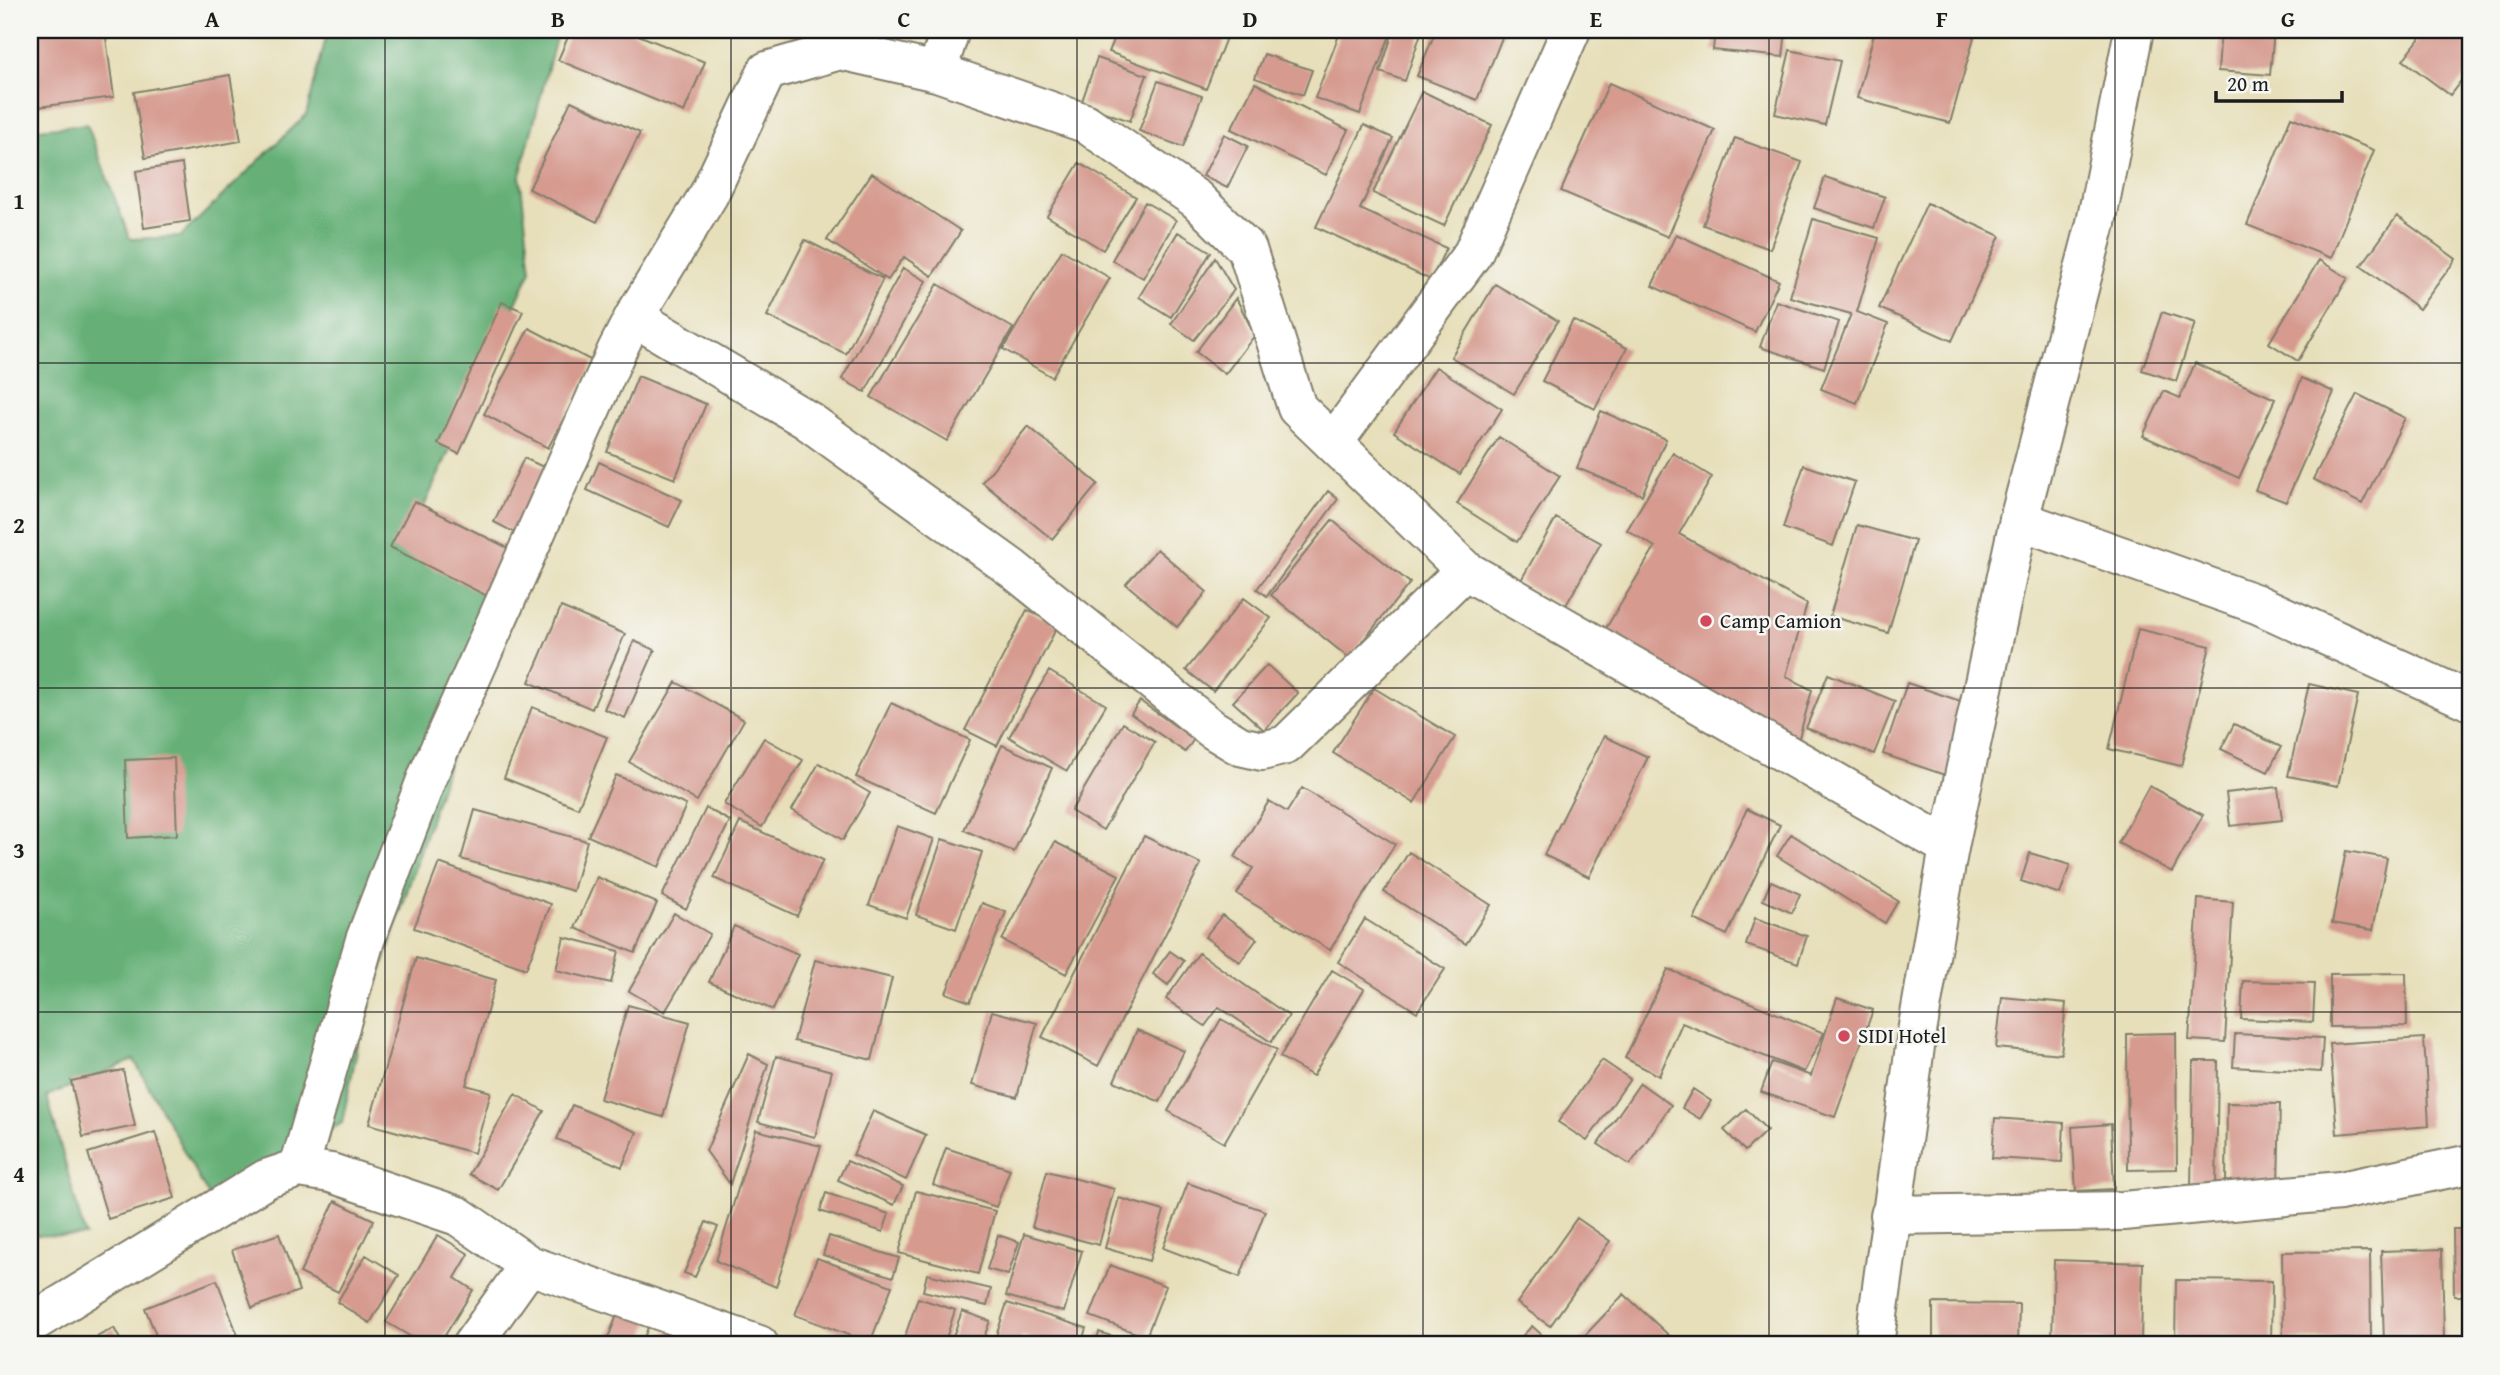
<svg xmlns="http://www.w3.org/2000/svg" width="2500" height="1375" font-family="'Gentium Book Plus',serif">
<style>
.forest{fill:#66b078;stroke:#41664a;stroke-width:2}
.building{fill:#d69a8f}
.lines{fill:none;stroke-linecap:round;stroke-linejoin:round}
.minor-casing{stroke:#827e6b;stroke-width:42}
.tertiary-casing{stroke:#827e6b;stroke-width:42}
.minor{stroke:#fff;stroke-width:38}
.tertiary{stroke:#fff;stroke-width:38}
.grid{fill:none;stroke:#1c1c1c;stroke-width:2;stroke-opacity:0.55}
.poi-dot{fill:#d1495b;stroke:#f6f6f2;stroke-width:2.5}
.labels{text-anchor:middle;stroke-width:5;stroke-linejoin:round;paint-order:stroke}
.poi-label{font-size:21px;fill:#1c1c1c;stroke:#f6f6f2;text-anchor:start}
.neatline{fill:none;stroke:#1c1c1c;stroke-width:2.5}
.grid-label{font-size:23px;text-anchor:middle;font-weight:bold;fill:#1c1c1c}
</style>
<rect width="100%" height="100%" fill="#f6f6f2"/>
<filter id="ink" filterUnits="userSpaceOnUse"><feTurbulence type="fractalNoise" baseFrequency=".0143" numOctaves="2"/><feDisplacementMap in="SourceGraphic" scale="14" xChannelSelector="R" yChannelSelector="G"/><feConvolveMatrix kernelMatrix="1 2 1 2 8 2 1 2 1" color-interpolation-filters="sRGB"/></filter>
<filter id="wash" filterUnits="userSpaceOnUse"><feTurbulence type="fractalNoise" baseFrequency=".00686" numOctaves="4" result="noise"/><feDisplacementMap in="SourceGraphic" scale="28" xChannelSelector="R" yChannelSelector="G"/><feGaussianBlur stdDeviation="1.57" result="paint"/><feColorMatrix in="noise" values="0 0 0 0 0 0 0 0 0 0 0 0 0 0 0 0 0 1.4 0 .05"/><feComposite in="paint" operator="in"/></filter>
<g filter="url(#wash)">
<rect width="100%" height="100%" fill="#e7dfba"/>
<path class="forest" d="M328,30H558L520,176L531,270L417,522L504,592L359,1040L342,1123L209,1197L134,1060L47,1096L85,1236L30,1235V130L87,124L130,239L180,237L306,115Z"/>
<g id="blocks">
<path class="building" d="M30,30H105L114,97L30,108Z
M571,30H626L705,62L684,112L558,60Z
M1118,30H1229L1206,89L1109,52Z
M1341,30H1392L1360,114L1315,98Z
M1394,30H1422L1405,81L1380,72Z
M1436,30H1505L1477,100L1417,76Z
M1715,30H1786L1783,57L1713,50Z
M1875,30H1976L1950,123L1857,98Z
M2221,30H2274L2270,75L2218,71Z
M2426,30H2470V69L2450,95L2403,60Z
M1790,50L1840,61L1825,125L1775,114Z
M1264,54L1312,70L1303,95L1255,78Z
M1097,58L1147,75L1130,121L1081,104Z
M230,75L241,141L145,158L134,92Z
M1158,81L1202,96L1183,147L1139,131Z
M1255,83L1348,130L1326,175L1231,129Z
M1609,83L1715,130L1668,237L1561,191Z
M1422,91L1492,125L1444,226L1373,193Z
M571,101L640,133L597,222L529,189Z
M2291,117L2374,150L2331,258L2247,225Z
M1364,125L1393,138L1360,209L1446,248L1431,280L1316,227Z
M1224,134L1248,146L1227,188L1203,176Z
M1735,138L1802,162L1770,249L1703,225Z
M1079,163L1136,197L1103,250L1047,216Z
M182,164L190,221L144,228L136,171Z
M872,173L961,231L932,276L904,257L888,280L827,240Z
M1825,177L1885,197L1874,228L1814,208Z
M1145,202L1176,220L1143,278L1112,260Z
M1927,203L2000,236L1952,341L1879,308Z
M2397,216L2456,259L2419,309L2361,266Z
M1813,219L1879,238L1857,312L1888,324L1857,403L1821,389L1851,314L1790,297Z
M1178,232L1211,252L1171,317L1139,297Z
M1676,234L1779,281L1755,332L1652,286Z
M805,240L883,279L846,354L767,316Z
M1062,250L1110,278L1052,377L1003,349Z
M1215,258L1234,290L1194,340L1171,324Z
M2319,260L2348,278L2298,361L2269,343Z
M903,268L926,281L865,392L842,379Z
M938,284L1013,328L947,441L871,397Z
M1495,284L1558,321L1514,394L1451,357Z
M1236,298L1255,335L1225,374L1196,352Z
M1776,301L1839,322L1824,368L1760,347Z
M502,302L523,311L459,454L438,444Z
M2162,312L2195,323L2176,381L2142,370Z
M1573,320L1627,348L1595,409L1542,381Z
M529,328L594,362L548,448L484,414Z
M2195,363L2275,399L2239,478L2143,436L2164,391L2180,398Z
M1436,367L1502,409L1460,474L1394,432Z
M638,376L706,404L675,479L607,452Z
M2302,378L2334,392L2286,502L2255,490Z
M2357,394L2405,418L2362,504L2313,479Z
M1601,411L1666,439L1642,495L1577,468Z
M1028,426L1098,484L1052,539L982,482Z
M1499,437L1560,476L1517,542L1457,504Z
M1673,453L1712,477L1679,534L1807,604L1786,676L1812,690L1797,745L1600,638L1655,547L1627,530Z
M524,458L552,471L521,536L494,522Z
M599,462L682,500L669,527L587,490Z
M1804,465L1855,482L1833,546L1783,528Z
M1328,491L1338,499L1267,596L1257,589Z
M414,501L510,549L487,596L390,547Z
M1556,518L1601,543L1565,607L1520,582Z
M1332,520L1410,583L1349,658L1271,595Z
M1857,525L1915,541L1888,633L1830,616Z
M1157,549L1207,592L1177,627L1126,584Z
M1244,598L1271,618L1213,691L1186,670Z
M561,607L625,634L592,709L529,682Z
M1027,610L1058,625L997,746L965,730Z
M2138,629L2210,646L2181,766L2109,749Z
M634,641L655,650L625,718L604,709Z
M1267,665L1298,693L1264,730L1233,702Z
M1049,671L1106,705L1067,771L1009,737Z
M1828,674L1895,701L1874,754L1806,728Z
M676,682L744,720L697,801L629,762Z
M1907,683L1975,706L1951,777L1883,754Z
M2309,684L2358,695L2338,786L2288,776Z
M1374,688L1455,737L1414,803L1333,753Z
M1140,701L1194,739L1185,752L1131,714Z
M891,703L970,740L936,813L856,777Z
M532,707L607,737L578,808L504,778Z
M1123,723L1155,742L1103,830L1071,811Z
M2234,724L2281,747L2268,772L2221,749Z
M1604,736L1648,757L1589,877L1544,855Z
M764,738L803,760L762,827L724,804Z
M1002,745L1052,768L1014,852L964,830Z
M174,758L177,835L128,838L125,760Z
M819,763L870,793L843,840L792,810Z
M616,775L686,805L659,867L588,836Z
M2149,786L2203,815L2172,872L2118,843Z
M2278,787L2282,820L2230,826L2226,793Z
M1302,788L1395,844L1330,950L1237,894L1253,868L1235,857L1269,801L1287,812Z
M706,808L730,821L686,909L662,896Z
M1747,809L1780,825L1727,935L1694,919Z
M475,810L587,841L573,891L461,859Z
M740,822L823,860L797,916L714,878Z
M897,826L934,839L906,918L869,905Z
M1791,834L1898,901L1885,923L1777,856Z
M1144,836L1201,864L1098,1066L1042,1037Z
M942,839L982,852L956,929L916,915Z
M1055,842L1119,875L1066,974L1002,940Z
M2346,851L2387,858L2373,930L2332,923Z
M1409,852L1491,905L1466,944L1384,892Z
M2030,853L2070,865L2060,894L2021,881Z
M439,863L551,904L526,969L414,928Z
M597,877L657,903L635,953L575,928Z
M1771,881L1800,894L1792,913L1763,900Z
M2198,899L2233,902L2225,1042L2189,1040Z
M982,903L1006,912L970,1002L946,993Z
M674,913L710,934L665,1012L629,991Z
M1222,915L1257,939L1240,962L1205,937Z
M1755,918L1807,936L1798,963L1746,945Z
M1365,919L1445,969L1417,1012L1338,962Z
M734,926L798,954L773,1010L709,982Z
M564,937L619,951L611,983L556,970Z
M1170,951L1184,961L1168,985L1153,974Z
M1199,953L1289,1016L1271,1042L1219,1007L1205,1026L1166,999Z
M416,958L496,980L466,1085L491,1092L474,1153L369,1124Z
M815,960L892,978L872,1060L794,1041Z
M1668,969L1824,1033L1804,1072L1682,1023L1659,1076L1625,1058Z
M1332,970L1364,989L1313,1076L1280,1057Z
M2406,973L2407,1026L2330,1027V974Z
M2243,981L2315,983L2313,1022L2241,1019Z
M2002,997L2066,1003L2061,1054L1996,1048Z
M1837,998L1873,1010L1835,1117L1761,1092L1772,1062L1811,1076Z
M628,1005L690,1022L663,1117L600,1099Z
M992,1011L1037,1023L1017,1097L972,1085Z
M1221,1019L1277,1050L1224,1143L1168,1111Z
M1137,1030L1184,1051L1160,1102L1114,1081Z
M2176,1033L2177,1169L2128,1170L2127,1034Z
M2235,1034L2323,1038L2321,1072L2233,1067Z
M2424,1038L2429,1126L2337,1134L2330,1044Z
M749,1054L768,1064L730,1184L706,1151Z
M776,1056L832,1071L815,1137L758,1122Z
M1602,1060L1630,1079L1587,1141L1558,1122Z
M2193,1061H2218L2216,1191H2191Z
M123,1070L135,1126L83,1137L71,1081Z
M1640,1083L1671,1105L1630,1165L1598,1144Z
M1693,1089L1711,1101L1700,1119L1682,1108Z
M515,1094L544,1111L498,1190L469,1174Z
M2227,1103L2280,1104L2278,1184L2226,1183Z
M572,1105L637,1132L622,1167L557,1139Z
M1746,1109L1767,1130L1745,1151L1724,1130Z
M873,1111L926,1135L906,1180L853,1155Z
M1995,1118L2064,1123L2062,1162L1992,1158Z
M2111,1124L2114,1189L2076,1191L2072,1127Z
M756,1130L821,1146L776,1287L716,1261Z
M155,1132L175,1198L108,1219L88,1153Z
M946,1148L1010,1169L996,1207L933,1185Z
M847,1161L903,1186L894,1205L838,1180Z
M1047,1171L1114,1189L1099,1245L1032,1227Z
M1188,1183L1265,1211L1240,1277L1163,1248Z
M916,1191L995,1211L978,1274L899,1253Z
M826,1193L889,1214L883,1232L820,1211Z
M1119,1198L1164,1211L1149,1261L1105,1248Z
M335,1201L374,1220L338,1292L300,1273Z
M1577,1218L1610,1241L1550,1326L1517,1303Z
M706,1222L718,1227L695,1277L684,1273Z
M2453,1229H2470V1296H2454Z
M279,1234L299,1291L252,1308L232,1250Z
M1024,1234L1082,1251L1064,1312L1006,1296Z
M438,1235L469,1254L455,1278L473,1290L439,1345H425L386,1322Z
M998,1235L1019,1242L1008,1275L987,1269Z
M829,1236L899,1258L893,1277L823,1255Z
M2442,1249L2444,1340L2384,1342L2381,1251Z
M2370,1251L2371,1339L2283,1340L2282,1252Z
M366,1255L399,1275L370,1323L337,1302Z
M817,1258L892,1286L870,1343L795,1315Z
M2054,1260L2143,1263L2141,1342L2052,1339Z
M1110,1265L1166,1286L1146,1337L1090,1316Z
M927,1274L991,1289L987,1306L923,1291Z
M217,1280L241,1344L160,1345L145,1308Z
M2176,1280L2272,1281L2271,1345H2175Z
M1624,1294L1675,1341L1671,1345H1576Z
M918,1298L955,1310L944,1345H902Z
M1007,1303L1086,1328L1081,1345H1051L1022,1336L1019,1345H993Z
M1933,1303L2019,1304L2018,1345H1933Z
M620,1308L651,1320L641,1345H605Z
M962,1311L990,1321L981,1345H950Z
M671,1325L706,1345H659Z
M1532,1326L1553,1345H1514Z
M114,1328L123,1345H81Z
M1099,1332L1137,1345H1095Z"/>
</g>
</g>
<g filter="url(#ink)">
<use href="#blocks" fill-opacity="0" stroke="#827e6b" stroke-width="2"/>
<g class="lines">
<defs>
<path id="minor" d="M937,72L950,30
M634,317L709,194L767,71L840,50L937,72L1085,123L1196,199L1247,249L1297,408L1465,570
M1333,443L1473,253L1571,30
M2019,520L2257,604L2470,701
M299,1168L365,940L428,775L617,350L634,317L807,420L1013,569L1212,729L1240,746L1262,751L1286,745L1465,570L1949,847
M1890,1215L2123,1211L2340,1191L2470,1164
M30,1324L266,1179L299,1168L331,1173L458,1216L529,1265L759,1345
M472,1345L529,1265"/>
<path id="tertiary" d="M1874,1345L1917,1032L1949,847L2019,520L2096,223L2134,30"/>
</defs>
<use href="#minor" class="minor-casing"/>
<use href="#tertiary" class="tertiary-casing"/>
<use href="#minor" class="minor"/>
<use href="#tertiary" class="tertiary"/>
</g>
</g>
<path class="grid" d="M385,30V1345M731,30V1345M1077,30V1345M1423,30V1345M1769,30V1345M2115,30V1345M30,363H2470M30,688H2470M30,1012H2470"/>
<g class="poi-dot">
<circle cx="1706" cy="621" r="7"/>
<circle cx="1844" cy="1036" r="7"/>
</g>
<g class="labels">
<g class="poi-label">
<text x="1720" y="628">Camp Camion</text>
<text x="1858" y="1043">SIDI Hotel</text>
</g>
</g>
<rect width="2500" height="1375" fill="none" stroke="#f6f6f2" stroke-width="77"/>
<path d="M2216 91v10h126v-10" fill="none" stroke="#1c1c1c" stroke-width="3.5"/>
<text x="2227" y="91" font-size="21" fill="#1c1c1c" stroke="#f6f6f2" stroke-width="5" paint-order="stroke">20 m</text>
<rect x="38" y="38" width="2424" height="1298" class="neatline"/>
<g class="grid-label">
<text x="212" y="27">A</text>
<text x="558" y="27">B</text>
<text x="904" y="27">C</text>
<text x="1250" y="27">D</text>
<text x="1596" y="27">E</text>
<text x="1942" y="27">F</text>
<text x="2288" y="27">G</text>
<text x="19" y="209">1</text>
<text x="19" y="533">2</text>
<text x="19" y="858">3</text>
<text x="19" y="1182">4</text>
</g>
</svg>
